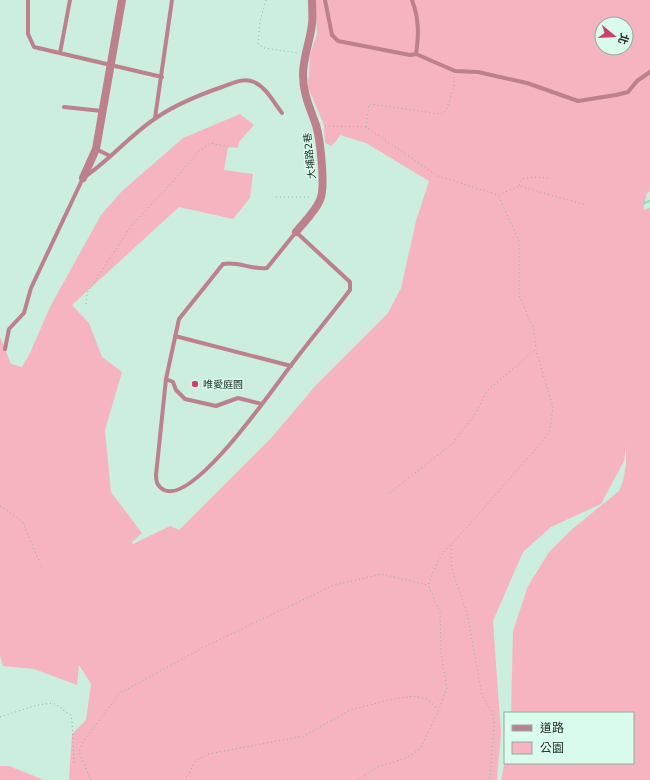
<svg xmlns="http://www.w3.org/2000/svg" width="650" height="780" font-family="'DejaVu Sans','Noto Sans TC',sans-serif">
<style>
.green{fill:#f6b4c1;fill-rule:evenodd}
.lines{fill:none;stroke-linecap:round;stroke-linejoin:round}
.stream{stroke:#7ee5bd;stroke-width:2}
.path{stroke:#95b0a4;stroke-width:1;stroke-dasharray:1 3;stroke-linecap:butt}
.lane{stroke:#bd808d;stroke-width:4}
.street{stroke:#bd808d;stroke-width:8}
.poi-dot{fill:#ce406c;stroke:#d9fcec;stroke-width:1.5}
.labels{text-anchor:middle;stroke-width:3;stroke-linejoin:round;paint-order:stroke}
.street-label{font-size:10px;fill:#25322d;stroke:#d9fcec}
.poi-label{font-size:10px;fill:#25322d;stroke:#d9fcec;text-anchor:start}
</style>
<rect width="100%" height="100%" fill="#cceedf"/>
<path class="green" d="M315,0H650V191L647,193L643,210L650,208V780H501L505,761V763H633V713H511L513,631L528,586L549,552L571,530L619,491L623,481L626,464V446L624,461L601,504L551,527L523,552L493,621L501,733L497,780H69L72,734L86,720L91,684L79,665L77,685L34,669L3,666L0,656V337L11,364L22,367L30,353L50,307L101,215L121,192L183,138L240,114L254,125L239,142L238,148L228,147L224,170L253,174L250,198L233,219L179,207L72,305L89,323L102,357L122,372L105,430L111,492L142,533L132,542L133,544L170,526L179,530L272,437L316,385L388,313L401,288L416,221L429,181L366,143L340,135L337,140L331,146L325,143L324,125L308,87L310,55L317,34ZM602,24H626V48H602Z
M0,766H9L44,780H0Z"/>
<g class="lines">
<path class="stream" d="M644,203L650,201"/>
<path class="path" d="M266,0L260,21L258,44L264,48L298,53
M325,126L366,127L438,176L498,195L519,186
M366,127L369,104L441,114L446,111L454,86V77
M548,178L533,177L522,179L519,186L586,205
M276,197H312
M86,304L87,293L132,225L168,187L200,150L210,143L229,147
M390,493L453,443L475,414L487,391L535,350
M0,506L22,521L43,570
M452,545L451,560L452,570L467,613L482,695L492,712L494,723L490,780
M0,717L37,705L53,703L63,709L64,711L71,715L72,721L74,766
M91,780L79,752L83,742L120,693L208,645L334,585L382,574L427,585
M186,780L195,761L208,754L304,736L350,710L389,700L413,696L427,699L438,709
M358,780L377,767L406,758L420,749L439,710L447,688L441,653L440,612L428,585C434,570 439,554 452,544L542,442L550,430L553,407L536,350L534,330L519,295V241L498,195"/>
<path class="lane" d="M28,0V34L34,47L162,77
M325,0L332,35L338,41L410,55L416,54C419,34 419,19 412,0
M60,53L70,0
M416,54L455,71L478,72L527,83L578,101L616,95L628,92L637,81L650,72
M64,107L102,111
M155,118L172,0
M96,149L110,156
M296,232L350,282V290C331,315 311,339 292,364C274,387 194,505 164,490C157,486 156,482 156,475L166,379L179,319L223,264C238,261 252,270 267,268Z
M175,336L291,366
M5,349L9,329L24,313L31,288L83,178C109,161 130,135 156,118C176,104 199,95 222,87C232,84 243,77 254,82C266,87 274,103 282,113
M166,379L173,382L176,390L185,399L216,406L238,398L262,404"/>
<path class="street" d="M83,178L96,149L122,0
M296,232C304,222 315,212 320,200C326,188 320,138 316,125C310,108 303,94 303,75C303,57 310,42 312,24C313,17 312,8 312,0"/>
</g>
<circle class="poi-dot" cx="195" cy="384" r="4"/>
<g class="labels">
<g class="street-label">
<text transform="translate(309 156) rotate(-96)" y="4">大埔路2巷</text>
</g>
<g class="poi-label">
<text x="203" y="388">唯愛庭園</text>
</g>
</g>
<rect x="504" y="712" width="130" height="52" fill="#d9fcec" stroke="#91aba0"/>
<rect x="512" y="725" width="20" height="6" fill="#bd808d" stroke="#91aba0"/>
<text x="540" y="732" font-size="12" fill="#25322d">道路</text>
<rect x="512" y="742" width="20" height="12" fill="#f6b4c1" stroke="#91aba0"/>
<text x="540" y="752" font-size="12" fill="#25322d">公園</text>
<g transform="translate(614 36) rotate(108)"><circle r="19" fill="#d9fcec" stroke="#91aba0"/>
<path d="M0-3L7 15L0 10L-7 15Z" fill="#ce406c"/>
<text y="-6" font-size="11" font-weight="bold" text-anchor="middle" fill="#25322d">北</text>
</g>
</svg>
